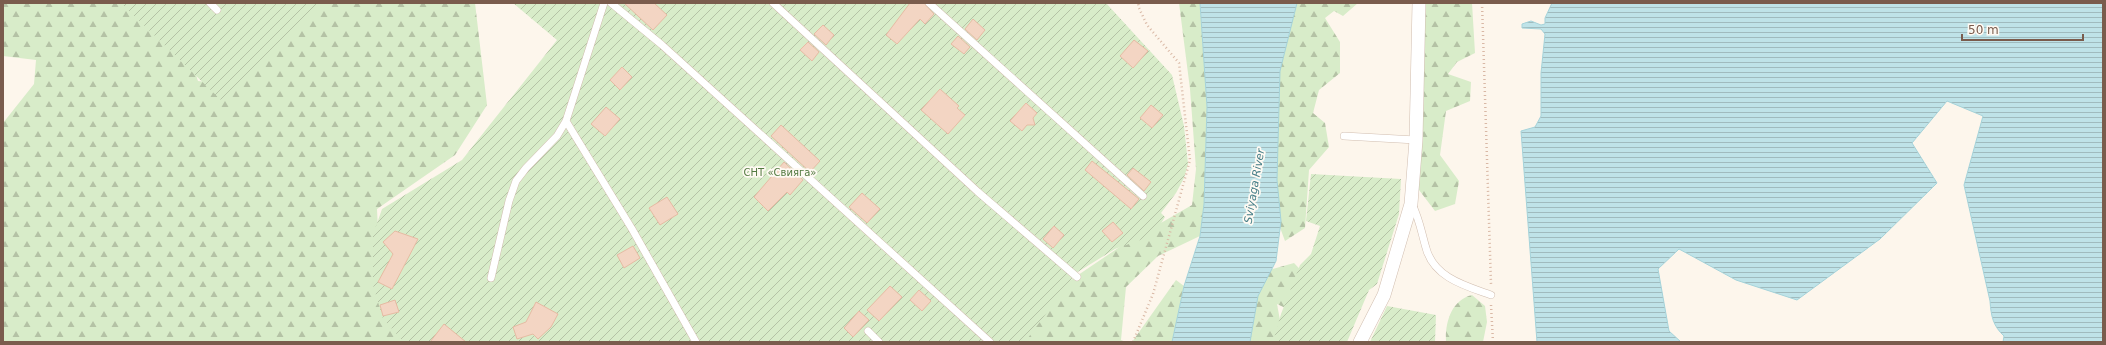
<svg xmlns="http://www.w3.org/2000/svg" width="2106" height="345" font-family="'DejaVu Sans',sans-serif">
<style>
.forest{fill:url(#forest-firs)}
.garden{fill:url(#garden-furrows)}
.water{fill:url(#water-rules);stroke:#a5d3da}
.building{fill:#f3d5c3;stroke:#e6bba3}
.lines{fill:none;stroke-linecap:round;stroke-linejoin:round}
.lane-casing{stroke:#d1beb0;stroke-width:8}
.street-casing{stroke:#d1beb0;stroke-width:14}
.path{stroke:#d9b8a5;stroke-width:2.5;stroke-dasharray:1 3;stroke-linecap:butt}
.lane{stroke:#fff;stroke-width:7}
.street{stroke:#fff;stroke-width:13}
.labels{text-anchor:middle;stroke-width:3.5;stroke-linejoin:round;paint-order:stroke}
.park-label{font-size:10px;fill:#537a41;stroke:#fffaf3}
.water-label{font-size:11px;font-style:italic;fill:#437c86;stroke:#fffaf3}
</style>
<defs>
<pattern id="forest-firs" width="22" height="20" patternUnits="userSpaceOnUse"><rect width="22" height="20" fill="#d8ecc9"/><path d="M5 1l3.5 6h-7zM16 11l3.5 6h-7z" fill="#b4c2a5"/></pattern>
<pattern id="garden-furrows" width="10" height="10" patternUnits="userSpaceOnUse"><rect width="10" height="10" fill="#d8ecc9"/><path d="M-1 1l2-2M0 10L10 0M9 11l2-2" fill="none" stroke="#b4c2a5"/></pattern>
<pattern id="water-rules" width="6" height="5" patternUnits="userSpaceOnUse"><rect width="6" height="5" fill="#bfe3e8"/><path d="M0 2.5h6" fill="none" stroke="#a0bbbe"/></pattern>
</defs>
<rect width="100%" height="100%" fill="#fdf6ec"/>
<path class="forest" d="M3,3H151L194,69L198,81L216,83L305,3H475L487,105L455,155L377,209L381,290L408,342H3V123L34,84L36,60L3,56Z
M1179,3H1200L1207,107L1204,204L1200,236L1158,256L1126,287L1121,340L1126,342H1020L1053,292L1121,246L1192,205L1196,169L1190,89Z
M1292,3H1358L1343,16L1334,11L1325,18L1340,42V73L1319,90L1313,113L1325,123L1329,147L1309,170L1305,228L1285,241L1268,195L1269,21Z
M1423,3H1472L1475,53L1457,62L1448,74L1471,82L1470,101L1446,111L1440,155L1459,181L1455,204L1435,211L1416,186Z
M1294,263L1315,285L1298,314L1277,304L1284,342H1240L1258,273Z
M1176,280L1184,286L1172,342H1132Z
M1472,295L1485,306L1487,322L1483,342H1446C1445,323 1451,300 1472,295Z"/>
<path class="garden" d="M121,3H321L270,57L240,81L222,101Z
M513,3H1106L1172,75L1184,126L1188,164L1184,178L1176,193L1161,213L1165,217L1154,235L1115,249L1076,273L1025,342H404L383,319L373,285V235L382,209L462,160L557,40Z
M1311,174L1401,179L1399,214L1377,284L1369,290L1347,342H1273L1281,314L1300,265L1311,254L1320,226L1306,221Z
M1387,306L1436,315L1435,342H1370Z"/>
<path class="water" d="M1200,3H1297L1280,71L1277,180L1281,221L1276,261L1258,296L1250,342H1172L1184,286L1200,236L1204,204L1207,107Z
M1552,3H2103V342H2003L2004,336C1993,326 1991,316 1990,301L1964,185L1983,116L1947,101L1912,143L1937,183L1880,239L1797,300L1736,280L1679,249L1658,269L1669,331L1681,342H1537L1521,131L1535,127L1541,116V73L1545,34L1541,29L1522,28V24L1531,21L1541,25L1545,24V18Z"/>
<path class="building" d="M624,3H654L667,15L653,30Z
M910,3H924L934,14L925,24L920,19L897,44L886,35Z
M973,19L985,30L977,40L965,29Z
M823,25L834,35L826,45L814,34Z
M958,36L970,47L964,54L951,44Z
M1134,40L1148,51L1133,68L1120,56Z
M808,42L819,52L812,61L800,50Z
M622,67L632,77L620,90L610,80Z
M940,89L959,106L957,108L965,115L948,134L921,110Z
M1026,103L1037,113L1033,118L1035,125H1027L1022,131L1010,121Z
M1151,105L1163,115L1152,128L1140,118Z
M606,107L620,119L605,136L591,124Z
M781,125L820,161L810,172L771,136Z
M1092,161L1139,199L1131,209L1085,170Z
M784,162L803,180L790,195L787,192L768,211L754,197Z
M1133,168L1151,182L1144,191L1127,175Z
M862,193L880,209L867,223L849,207Z
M667,197L678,214L660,225L649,208Z
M1113,222L1123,233L1112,242L1102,231Z
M1054,226L1064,235L1053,248L1043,239Z
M395,231L418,239L392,289L378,282L393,254L383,242Z
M633,246L640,258L624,268L617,255Z
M890,286L902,297L879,321L867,310Z
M919,290L931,301L922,311L910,300Z
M395,300L399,312L383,316L380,305Z
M536,302L558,314L551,327L538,339L533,334L517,339L513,327L526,322Z
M859,311L869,320L853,337L844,328Z
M444,324L466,342H430Z"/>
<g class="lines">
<defs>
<path id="lane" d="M210,3L217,10
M611,3L662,45L990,342
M773,3L978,192L1077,277
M929,3L1143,196
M566,121L632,229L696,342
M1344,136L1416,140
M1412,204C1420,221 1421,231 1426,248C1434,278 1466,286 1491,295
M491,278L509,201L516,181L526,168L557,136L566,121L604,3
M868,331L879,342"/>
<path id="street" d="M1360,342L1384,295L1411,204L1416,140L1419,3"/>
</defs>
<use href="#lane" class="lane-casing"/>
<use href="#street" class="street-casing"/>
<path class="path" d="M1482,3L1491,284
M1491,305L1493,342
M1133,342L1153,294L1190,160L1179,63L1147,25L1139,8L1138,3"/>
<use href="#lane" class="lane"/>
<use href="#street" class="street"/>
</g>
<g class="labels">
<g class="park-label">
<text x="780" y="176">СНТ «Свияга»</text>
</g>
<g class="water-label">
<text transform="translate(1254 186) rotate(-80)" y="4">Sviyaga River</text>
</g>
</g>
<rect width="2106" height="345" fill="none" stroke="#7a5c4d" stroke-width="8"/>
<path d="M1962 34v6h121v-6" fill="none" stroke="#7a5c4d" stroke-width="2"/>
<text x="1968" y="34" font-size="12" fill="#7a5c4d" stroke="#fffaf3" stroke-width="3" paint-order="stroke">50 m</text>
</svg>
